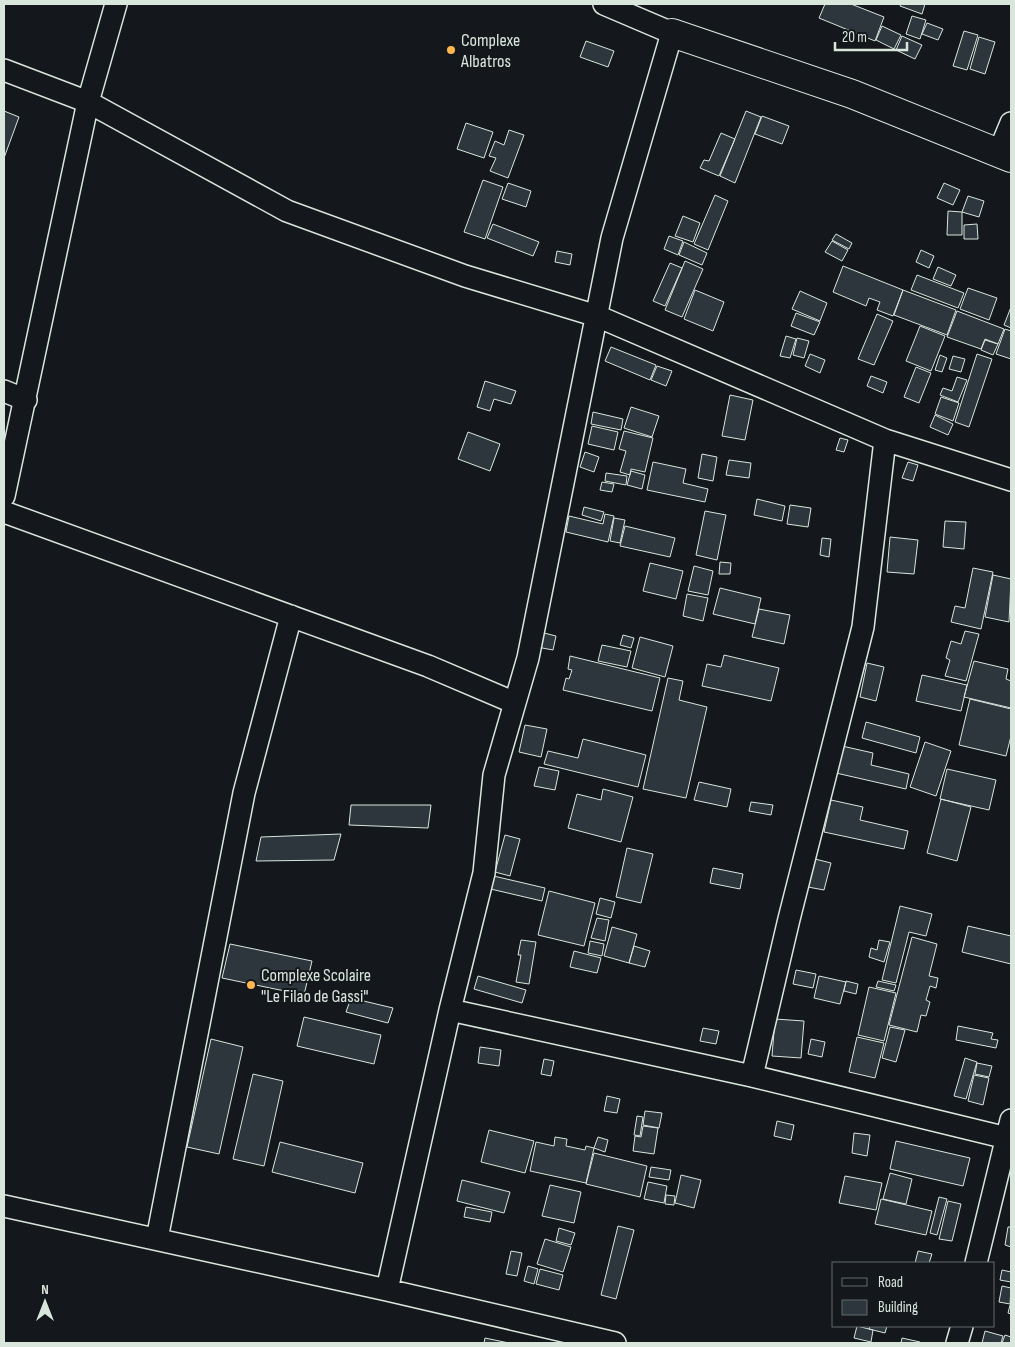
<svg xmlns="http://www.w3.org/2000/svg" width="1015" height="1347" font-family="'Sofia Sans Condensed',sans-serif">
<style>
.building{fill:#2c363c;stroke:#d8e6dc}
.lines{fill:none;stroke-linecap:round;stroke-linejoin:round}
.street-casing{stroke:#d8e6dc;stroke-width:24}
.secondary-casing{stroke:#d8e6dc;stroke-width:30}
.street{stroke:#14181c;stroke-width:21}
.secondary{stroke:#14181c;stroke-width:28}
.poi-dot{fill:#ffb74d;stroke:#14181c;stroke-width:2}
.labels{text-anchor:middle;stroke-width:4;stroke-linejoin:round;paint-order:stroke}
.poi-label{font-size:18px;fill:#d8e6dc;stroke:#14181c;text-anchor:start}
</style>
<rect width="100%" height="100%" fill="#14181c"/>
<path class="building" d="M825,4H851L884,17L875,41L819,18Z
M901,4H925L922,14L900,6Z
M912,16L926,20L920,39L906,34Z
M927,23L943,29L938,40L922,34Z
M882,26L901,35L894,49L876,40Z
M964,31L978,35L967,70L953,66Z
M902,36L922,45L915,59L896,50Z
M979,37L995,42L985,74L970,69Z
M586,41L614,51L608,67L580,57Z
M4,111L19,117L4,158Z
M746,111L761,117L735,183L720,176Z
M762,116L789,126L782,144L755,134Z
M466,123L493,132L484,158L457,149Z
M509,130L524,135L508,178L490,171L496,158L489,156L495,141L504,145Z
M721,133L735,139L719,176L700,168L704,160L709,161Z
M483,180L503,187L485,239L464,232Z
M508,183L531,191L526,207L502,199Z
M944,183L960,190L953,205L937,198Z
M715,195L728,201L708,250L694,244Z
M968,196L984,201L979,217L962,212Z
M948,211L962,212V235H947Z
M683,216L700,223L693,242L675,236Z
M493,224L539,242L533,256L487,238Z
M977,224L978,239H964V225Z
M836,234L852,243L849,249L832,240Z
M669,236L683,241L678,255L664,249Z
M832,241L848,250L842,261L825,252Z
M684,242L707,253L702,265L679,255Z
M921,250L934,256L929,268L916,262Z
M557,251L572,254L570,265L555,262Z
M685,261L703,269L682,317L665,310Z
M670,263L682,268L665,306L653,301Z
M843,266L903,290L893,316L877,310L880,302L869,298L866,306L833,292Z
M938,267L956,275L951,286L933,279Z
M917,275L964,293L958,308L911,290Z
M968,288L997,298L989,320L960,309Z
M695,290L724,302L713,331L684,319Z
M903,290L956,310L947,335L894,315Z
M800,291L827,303L820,321L792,309Z
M1011,307V328L1004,325Z
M957,311L1004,329L998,344L985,339L981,349L947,337Z
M796,313L820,322L814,335L791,326Z
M877,314L893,321L874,365L858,359Z
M920,326L945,336L931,371L906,361Z
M1005,329L1011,331V359L996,354Z
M786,336L796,339L790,358L780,356Z
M797,338L809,341L804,358L793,355Z
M985,340L998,344L993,355L981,350Z
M611,347L656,365L650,380L605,361Z
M810,354L825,360L820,373L805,366Z
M977,354L992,359L969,427L955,422Z
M940,355L947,358L942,372L935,370Z
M953,356L965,359L961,372L949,369Z
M657,366L672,371L666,386L651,380Z
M916,367L931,373L919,403L904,397Z
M871,376L887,382L883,393L867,386Z
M957,377L967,380L958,402L940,395L943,388L952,391Z
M485,381L516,391L511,404L494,399L490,411L477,407Z
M730,395L753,400L745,440L722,436Z
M941,397L959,403L953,421L935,414Z
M631,407L659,416L652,437L624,428Z
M593,412L623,419L621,430L591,424Z
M935,415L953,424L948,435L930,427Z
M592,426L618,432L614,450L588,444Z
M624,431L653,438L645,472L631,469L630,475L620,472L626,451L619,449Z
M468,432L500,444L490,471L458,459Z
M840,438L848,440L844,452L836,450Z
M585,452L599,457L594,472L580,467Z
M702,454L717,457L713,481L698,478Z
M729,460L751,463L749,478L726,475Z
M653,462L686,469L683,483L708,489L705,502L647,490Z
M908,462L918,465L913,481L902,478Z
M631,471L645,475L642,489L627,485Z
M606,473L627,476L626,485L605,481Z
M602,482L614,484L612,492L600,490Z
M757,499L785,506L782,521L754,515Z
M790,505L811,508L808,527L787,524Z
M584,507L604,512L601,521L582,515Z
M705,511L726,515L717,560L696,555Z
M605,514L614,516L608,542L566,532L569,516L603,524Z
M614,518L625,520L620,543L610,541Z
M945,521L966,522L964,549L943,547Z
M625,526L675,538L670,557L620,546Z
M890,537L918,540L914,574L887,572Z
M822,538L831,539L829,557L820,555Z
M720,562L731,563L730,574H719Z
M650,563L683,571L676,599L643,591Z
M694,566L713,571L708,595L688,591Z
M973,568L993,572L981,629L951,622L955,606L965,608Z
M993,575L1011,579L1009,622L985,617Z
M720,588L761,598L755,624L713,614Z
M687,594L708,598L703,621L683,616Z
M759,609L790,615L784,644L752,637Z
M965,631L979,634L966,681L945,676L950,660L946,658L951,641L961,644Z
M540,632L556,636L553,650L537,647Z
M623,635L634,638L631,648L620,645Z
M640,637L673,646L665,677L632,668Z
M602,645L631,651L627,667L598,661Z
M724,655L779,668L771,701L702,686L707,664L721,667Z
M570,656L660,678L652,711L563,690L566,678L569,679L572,670L568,669Z
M974,661L1008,669L1006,679L1011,681V708L964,697Z
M867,663L884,667L876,701L860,697Z
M922,675L967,685L961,711L916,701Z
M668,678L683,681L679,700L707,707L686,798L643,789Z
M970,699L1011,709V736L1006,756L959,745Z
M866,722L920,737L916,753L862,738Z
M525,725L547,729L541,757L519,752Z
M583,739L646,755L638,787L544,764L548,751L578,758Z
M925,742L951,751L936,796L910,787Z
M842,746L873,753L871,765L909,774L906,789L836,773Z
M539,767L559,771L555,790L534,786Z
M947,769L996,780L989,810L940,799Z
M699,782L731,789L727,807L694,800Z
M603,789L633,797L621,842L568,828L577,794L601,800Z
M941,799L971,807L957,861L927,853Z
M831,800L863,807L860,820L908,831L904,849L824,832Z
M751,802L773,805L771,815L749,811Z
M351,805H431L428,828L349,825Z
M341,834L334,860L256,861L261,837Z
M505,835L520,839L510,876L495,872Z
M627,848L653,854L641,903L616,897Z
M815,859L831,863L824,890L808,887Z
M713,868L743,874L740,889L710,883Z
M485,874L545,888L542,901L482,887Z
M549,891L595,903L584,946L538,935Z
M600,898L615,902L611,918L596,914Z
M900,906L932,914L926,936L909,932L896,983L882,980Z
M597,918L609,920L605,941L591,938Z
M968,926L1011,936V964L962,952Z
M612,927L637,934L629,963L604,956Z
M912,937L937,944L929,976L938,978L936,988L930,986L926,1000L930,1002L926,1016L921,1015L917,1032L889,1025Z
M521,940L536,942L529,984L516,982L521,955H518Z
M879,940L890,942L884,962L869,957L871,948L877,950Z
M590,941L604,944L602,956L588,953Z
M230,944L312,961L304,995L222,978Z
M634,946L650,951L645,967L629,963Z
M574,951L601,958L597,973L570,967Z
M796,970L816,974L813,988L793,984Z
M478,976L526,990L522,1003L474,989Z
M819,976L846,982L840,1004L814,998Z
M846,981L858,984L856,994L844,991Z
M878,981L896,985L894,991L876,987Z
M869,987L896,993L884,1041L858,1035Z
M351,998L393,1008L388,1023L346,1012Z
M304,1017L381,1035L374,1064L297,1046Z
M775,1019L804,1021L801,1058L772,1056Z
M958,1026L993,1033L991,1039L998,1040L996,1048L956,1040Z
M890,1027L905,1030L896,1062L882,1058Z
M703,1028L719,1031L716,1044L700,1041Z
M857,1037L884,1043L875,1078L849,1072Z
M211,1039L243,1047L219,1154L187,1147Z
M811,1039L825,1042L822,1057L808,1054Z
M480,1047L501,1050L499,1066L478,1063Z
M965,1058L977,1062L966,1099L954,1096Z
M544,1059L554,1061L551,1076L541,1074Z
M977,1063L992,1066L989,1077L975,1074Z
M253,1074L283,1081L264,1166L233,1159Z
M974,1075L989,1078L983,1105L968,1101Z
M607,1096L620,1099L617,1113L604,1111Z
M645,1111L662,1113L659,1128L643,1125Z
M637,1116L643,1117L640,1136L634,1135Z
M777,1121L794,1125L791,1140L774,1136Z
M643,1126L658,1128L654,1154L633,1151L635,1136L641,1137Z
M489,1130L534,1141L525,1173L481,1162Z
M854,1133L870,1135L867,1156L852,1153Z
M555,1137L567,1139L566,1146L585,1150L586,1146L594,1148L586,1183L530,1171L536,1142L554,1146Z
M598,1137L608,1140L605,1152L594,1148Z
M896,1141L970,1158L963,1186L890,1169Z
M280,1142L363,1163L355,1193L272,1172Z
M594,1153L647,1166L640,1197L586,1184Z
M651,1167L671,1170L669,1180L649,1177Z
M890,1173L912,1179L906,1204L883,1199Z
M681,1175L701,1180L694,1208L675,1203Z
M845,1176L882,1183L876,1210L839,1203Z
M462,1180L510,1192L504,1213L457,1201Z
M648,1182L667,1186L664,1203L644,1199Z
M550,1185L581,1192L574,1223L542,1216Z
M666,1195L675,1196L674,1205L665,1204Z
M939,1197L947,1199L937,1235L930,1233Z
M881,1199L932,1211L926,1235L875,1224Z
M948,1201L961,1204L952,1241L939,1239Z
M466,1207L492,1212L490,1222L464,1217Z
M618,1226L634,1230L616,1299L601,1295Z
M1008,1227H1011V1247L1005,1245Z
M559,1228L575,1233L571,1245L556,1241Z
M545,1239L571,1247L563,1272L537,1264Z
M511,1251L522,1253L517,1276L506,1274Z
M918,1251L932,1254L929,1263H915Z
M528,1266L538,1269L534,1284L524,1281Z
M540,1269L563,1275L559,1290L536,1284Z
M1002,1270L1011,1272V1282L1000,1280Z
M1002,1286L1011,1288L1010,1304L999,1302Z
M1010,1305H1011V1314L1008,1313Z
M857,1326L873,1330L871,1342L854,1338Z
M870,1326H887L885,1333L869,1329Z
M985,1331L1003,1336L1001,1343H982Z
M1005,1335L1011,1337V1343H1002Z
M485,1338L509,1343H484Z
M902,1338L920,1342V1343H901Z"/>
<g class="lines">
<defs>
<path id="street" d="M4,70L88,102L287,211L465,276L597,316L885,440L1011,480
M999,152L1011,123
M4,391L26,400
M4,496L88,102L116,4
M4,512L428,666L515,703
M450,1010L752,1076L1011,1139
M752,1076L789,919L863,627L885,440
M4,1206L387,1290L615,1343
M157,1239L244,793L291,616
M976,1263L1011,1120
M387,1290L450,1010L484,873L494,775L528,658L612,238L672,33L604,4
M957,1343L962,1326"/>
<path id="secondary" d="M672,33L852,94L1011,158"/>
</defs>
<use href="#street" class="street-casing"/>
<use href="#secondary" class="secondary-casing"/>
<use href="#street" class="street"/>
<use href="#secondary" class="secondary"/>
</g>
<g class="poi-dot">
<circle cx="451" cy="50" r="5"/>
<circle cx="251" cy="985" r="5"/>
</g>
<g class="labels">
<g class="poi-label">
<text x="461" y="46">Complexe<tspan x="461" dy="21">Albatros</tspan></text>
<text x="261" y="981">Complexe Scolaire<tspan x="261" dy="21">"Le Filao de Gassi"</tspan></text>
</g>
</g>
<rect width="1015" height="1347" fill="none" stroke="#d8e6dc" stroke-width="10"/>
<rect x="832" y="1262" width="162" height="65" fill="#14181c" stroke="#626a69"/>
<rect x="842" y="1278" width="25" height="8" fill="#14181c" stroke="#626a69"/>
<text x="878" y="1287" font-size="15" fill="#d8e6dc">Road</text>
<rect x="842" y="1300" width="25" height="15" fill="#2c363c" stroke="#626a69"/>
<text x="878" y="1312" font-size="15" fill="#d8e6dc">Building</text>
<g transform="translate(45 1302)" stroke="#14181c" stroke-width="4" paint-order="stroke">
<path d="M0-4L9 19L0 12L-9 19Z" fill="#d8e6dc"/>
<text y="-8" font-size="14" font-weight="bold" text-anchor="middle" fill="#d8e6dc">N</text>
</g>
<path d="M835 42v8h72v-8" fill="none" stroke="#d8e6dc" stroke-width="2.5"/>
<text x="842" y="42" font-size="15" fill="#d8e6dc" stroke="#14181c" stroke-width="4" paint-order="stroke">20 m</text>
</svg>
